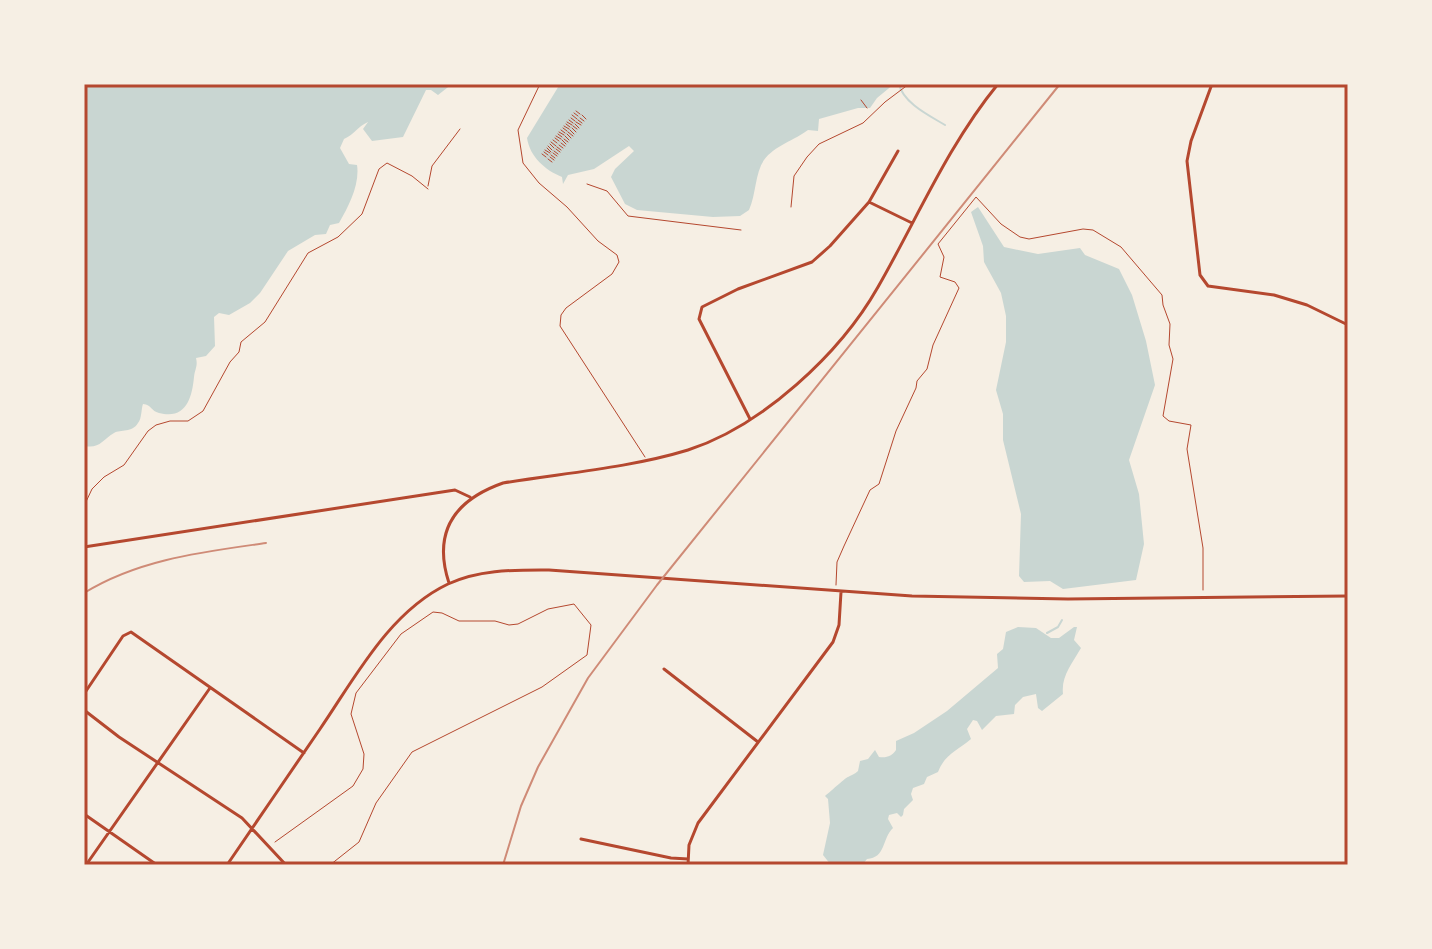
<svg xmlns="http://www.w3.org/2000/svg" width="1432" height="949" font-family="Jost,sans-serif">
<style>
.water{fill:#c9d6d2}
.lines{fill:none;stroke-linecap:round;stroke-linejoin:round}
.stream{stroke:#c9d6d2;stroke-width:2}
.path{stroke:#b5482f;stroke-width:1}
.service{stroke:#b5482f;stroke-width:1}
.minor{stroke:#b5482f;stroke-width:3}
.rail{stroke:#cf8b77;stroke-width:2}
.neatline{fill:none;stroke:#b5482f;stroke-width:3}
</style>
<rect width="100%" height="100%" fill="#f6efe4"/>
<path class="water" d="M84,84H452L438,95L431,90H426L403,137L372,141L363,129L368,122C357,127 355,134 344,139L340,148L349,164L357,165C360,184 349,206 339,223L330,225L326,234L315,235L288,251L260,293L250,303L229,315L219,313L214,317L215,346L206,356L196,358C198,366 195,369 194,377C192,398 186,420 159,413C151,411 152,405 143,404C141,409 142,418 138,423C132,433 121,429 114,433C102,440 100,449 84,446Z
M560,84H894L877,98L870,108H858L819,119L818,131L808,130C795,140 774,146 764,160C755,173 756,195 749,210L740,216L713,217L637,210L625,204L611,177L615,169L634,151L629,146L594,169L568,175L563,184L562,177C545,170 530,157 527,138Z
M978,207L1004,247L1038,254L1080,248L1085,255L1119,269L1132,295L1146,341L1155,385L1129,460L1139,494L1144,544L1136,580L1063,589L1050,581L1024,582L1019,576L1021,514L1003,440V414L996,390L1006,342V316L1001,293L984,262L983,246L971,212Z
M1018,627L1036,628L1051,638H1059L1074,627H1077L1074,640L1081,648C1072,664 1061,676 1063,694L1042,711L1038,708L1036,694L1023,697L1015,705L1014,714L996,716L982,730L977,721L973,720L967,729L971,739C957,751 945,754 938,772L927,777L924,784L913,788L911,794L913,800L904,809L903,815L901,817L897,813L889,815L888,819L893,828C882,838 886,858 867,859L862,865H831L823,855L830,823L828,799L825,796C829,793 845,778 848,777C851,775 855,774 858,771L860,761L868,759L875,750L879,757C887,758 892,756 896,750V741L914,733L947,711L998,668L997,654L1003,649L1006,632Z"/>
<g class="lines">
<path class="stream" d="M899,84C903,103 930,116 945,125
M1047,633L1058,627L1062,620"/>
<path class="path" d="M861,100L867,108
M576,111L580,114
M574,113L578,116
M572,115L577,119
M582,115L586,119
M571,118L575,121
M580,118L584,121
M569,120L573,123
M578,120L582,123
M567,122L572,125
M576,122L581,125
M566,124L570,127
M575,124L579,128
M564,126L569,129
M573,126L577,129
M563,128L567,131
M572,128L576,132
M561,130L565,133
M570,130L574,134
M559,132L564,135
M568,132L573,136
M558,134L562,137
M567,134L571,138
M556,136L561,139
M565,136L569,140
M555,138L559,141
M564,139L568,142
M553,140L557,143
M562,140L566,144
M551,142L556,146
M561,143L565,146
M550,144L554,148
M559,145L563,148
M548,146L552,150
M557,147L561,150
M547,148L551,152
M556,149L560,152
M545,150L550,153
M554,151L558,154
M544,152L548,155
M553,153L557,156
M542,154L546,157
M551,155L555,158
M550,157L554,160
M548,159L552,162
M587,184L607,191L628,216L741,230
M428,186L432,166L460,129
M791,207L794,176L807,157L819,144L863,123L885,102L909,84
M84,506L92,489L104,477L124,465L148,431L156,425L170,421H188L203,411L230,362L239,352L241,342L265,322L308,253L338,237L362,214L379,169L387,163L412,176L428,189
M836,585L837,562L844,546L870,490L879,484L896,431L916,388L917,381L927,369L933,345L959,288L955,282L940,277L944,257L938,244L976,197L1001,224L1020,237L1029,239L1083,229L1093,230L1121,247L1162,295L1163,305L1170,324L1169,345L1173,359L1163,416L1169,421L1191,425L1187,449L1203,548V590
M275,842L353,786L363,769L364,754L351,714L356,693L401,634L433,612L442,613L459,621H495L509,625L518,624L548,609L574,604L591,625L587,655L542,687L412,752L376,803L359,842L330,865"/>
<path class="service" d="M540,84L518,130L523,163L539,183L567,207L598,241L617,255L619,262L612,274L566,308L561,315L560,326L645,457"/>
<path class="minor" d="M1212,84L1191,141L1187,161L1200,275L1208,286L1274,295L1307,305L1348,325
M869,202L898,151
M750,419L699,319L702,307L738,289L812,262L830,246L869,202L912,223
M84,547L455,490L470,497
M449,583C432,531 455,500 503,483C564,473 629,468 688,450C762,426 840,354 878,287C917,219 948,145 998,84
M664,669L758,742
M84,694L123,636L131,632L304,753
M84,710L119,737L242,818L286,865
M84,814L157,865
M581,839L671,858L688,859
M86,865L210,688
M227,865C258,820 289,774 320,729C355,678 389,612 448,584C480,569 515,570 549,570L912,596L1068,599L1348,596
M688,865L689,845L698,823L833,642L839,625L841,592"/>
<path class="rail" d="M84,593C139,559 203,552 266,543
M503,865L521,806L538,767L588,678L657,585L1060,84"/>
</g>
<rect width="1432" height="949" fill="none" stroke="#f6efe4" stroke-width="172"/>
<rect x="86" y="86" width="1260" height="777" class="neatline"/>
</svg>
